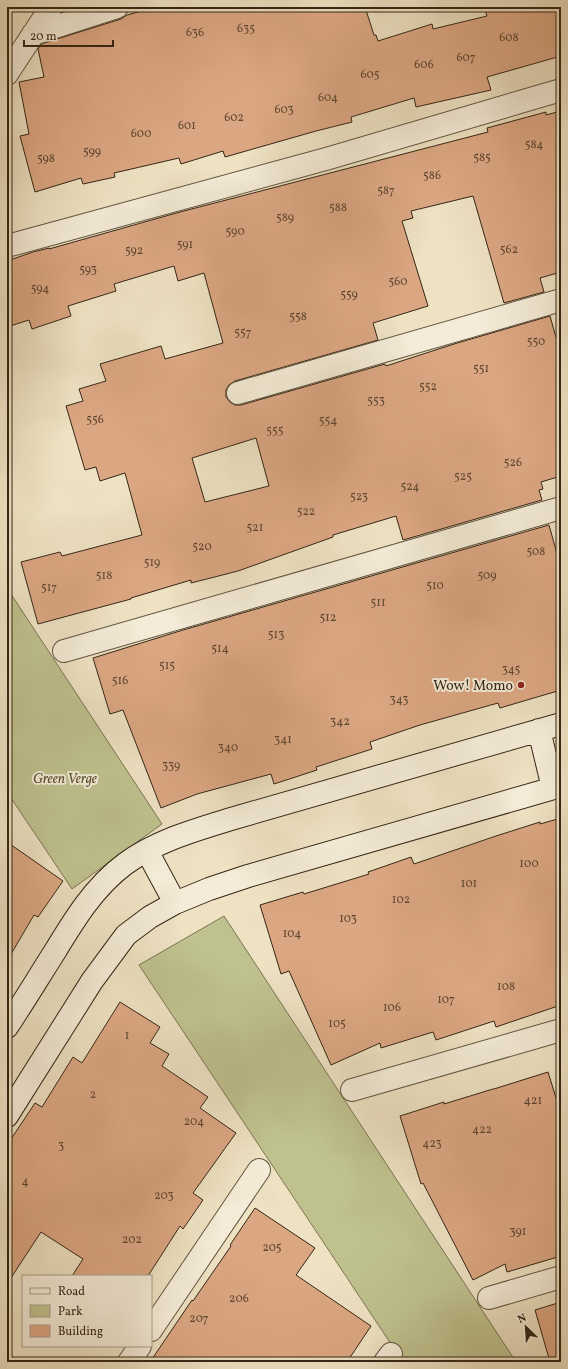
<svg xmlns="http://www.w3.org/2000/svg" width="568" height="1369" font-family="Vollkorn,serif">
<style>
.green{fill:#bfc28f;stroke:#7a7452}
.building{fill:#dba783;stroke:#342616;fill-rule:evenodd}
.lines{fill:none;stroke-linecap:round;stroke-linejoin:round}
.minor-casing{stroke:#625541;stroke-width:24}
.secondary-casing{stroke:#342616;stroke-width:24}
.minor{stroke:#f4ecd8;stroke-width:22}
.secondary{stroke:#f4ecd8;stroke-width:22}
.poi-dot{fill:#8f2418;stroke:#f4ecd8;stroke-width:1.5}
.labels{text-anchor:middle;stroke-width:4;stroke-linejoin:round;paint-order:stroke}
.number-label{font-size:12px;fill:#5e4631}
.poi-label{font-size:14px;fill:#342616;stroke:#f4ecd8;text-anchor:end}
.park-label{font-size:14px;font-style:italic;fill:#574d34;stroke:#f4ecd8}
</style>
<rect width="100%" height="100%" fill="#eee2c3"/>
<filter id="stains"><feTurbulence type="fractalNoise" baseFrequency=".005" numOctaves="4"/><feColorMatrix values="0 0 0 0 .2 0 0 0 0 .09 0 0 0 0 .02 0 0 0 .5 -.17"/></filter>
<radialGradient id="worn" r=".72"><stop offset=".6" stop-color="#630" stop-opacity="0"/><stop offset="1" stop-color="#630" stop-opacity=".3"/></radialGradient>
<path class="green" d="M7,588L162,824L72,889L7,792Z
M224,916L516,1362H403L139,965Z"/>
<path class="building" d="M156,7H365L374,35H376L378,41L432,24L433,29L487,16L484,7H561V56L487,77L491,90L416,107L414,98L351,117L352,122L316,131L225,157L223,151L181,164L179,158L114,173L115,177L83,184L81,178L35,192L20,136L29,134L19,82L44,77L38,49L41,44L121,19L127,15Z
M561,111V272L540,278L544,292L504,303L473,196L411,211L413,218L402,221L428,306L373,323L378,340L235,381L229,385L226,390V397L230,402L235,405H241L385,364L386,366L454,344L550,316L561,355V476L541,482L543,489L539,490L542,500L403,540L396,516L333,535V537L238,571L191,583V580L131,598V599L38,624L21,562L60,552L62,556L142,535L125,473L100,481L96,467L85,470L66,406L83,401L79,389L106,381L100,364L161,346L165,359L223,343L204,273L178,281L174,266L114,284L116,291L68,306L71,316L32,329L29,320L7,327V261L33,252L49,248V249L180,212L488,132L487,128L546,112V115ZM256,438L269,486L205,502L192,458Z
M549,525L561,568V690L500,708L498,703L420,725L370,742L372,749L316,767L317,770L274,784L271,774L197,794L161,808L123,710L110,714L93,658L183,630Z
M561,818V1005L496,1027L494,1021L436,1040L433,1032L381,1048L380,1043L331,1065L289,971L281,974L260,905L303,892L304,894L369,874L368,872L411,857L414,864L496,836L540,822V824Z
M7,842L63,881L38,917L34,915L7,961Z
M120,1002L160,1027L150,1043L169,1054L162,1066L208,1097L200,1108L236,1133L193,1193L203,1200L183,1229L180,1226L148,1276H72L83,1259L41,1232L7,1284V1145L35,1103L42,1107L73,1057L82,1063Z
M548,1072L561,1114V1256L507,1272L505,1264L473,1280L423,1183L421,1184L400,1116L444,1102V1104L493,1089H494Z
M255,1208L315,1248L296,1275L371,1326L347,1362H150L192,1300L193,1301L231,1246L230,1245Z
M561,1302V1362H550L535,1310Z"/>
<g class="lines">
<defs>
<path id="minor" d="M33,34L117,7
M7,74L51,7
M7,246L326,159L561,90
M238,393L561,300
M64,651L561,508
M352,1090L561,1030
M489,1298L561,1277
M151,1330L259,1170
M129,1362L140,1346
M385,1362L391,1354"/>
<path id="secondary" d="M539,730L553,788
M147,851L175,903
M7,1027C23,1003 38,978 54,953C74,920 94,887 125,864C156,841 195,830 231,819L561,724
M7,1116L92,981L126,935L150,917L175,903L209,889L248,876L561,786"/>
</defs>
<use href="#minor" class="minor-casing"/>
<use href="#secondary" class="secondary-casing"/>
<use href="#minor" class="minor"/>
<use href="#secondary" class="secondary"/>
</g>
<circle class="poi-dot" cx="521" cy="685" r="4"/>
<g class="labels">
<g class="number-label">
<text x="246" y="32">635</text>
<text x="195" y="36">636</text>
<text x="509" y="41">608</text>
<text x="466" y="61">607</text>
<text x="424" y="68">606</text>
<text x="370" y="78">605</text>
<text x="328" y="101">604</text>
<text x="284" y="113">603</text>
<text x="234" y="121">602</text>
<text x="187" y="129">601</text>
<text x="141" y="137">600</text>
<text x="534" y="148">584</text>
<text x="92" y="155">599</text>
<text x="482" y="161">585</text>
<text x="46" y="162">598</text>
<text x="432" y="179">586</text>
<text x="386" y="194">587</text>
<text x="338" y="211">588</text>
<text x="285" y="221">589</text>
<text x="235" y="235">590</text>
<text x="185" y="248">591</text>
<text x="509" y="253">562</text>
<text x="134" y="254">592</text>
<text x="88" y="273">593</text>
<text x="398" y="285">560</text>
<text x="40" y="292">594</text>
<text x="349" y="298">559</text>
<text x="298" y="320">558</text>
<text x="243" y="336">557</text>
<text x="536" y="345">550</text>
<text x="481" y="372">551</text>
<text x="428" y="390">552</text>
<text x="376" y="404">553</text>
<text x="95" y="423">556</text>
<text x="328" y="424">554</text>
<text x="275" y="434">555</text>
<text x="513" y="466">526</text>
<text x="463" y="480">525</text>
<text x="410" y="490">524</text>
<text x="359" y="500">523</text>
<text x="306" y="515">522</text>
<text x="255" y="531">521</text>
<text x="202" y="550">520</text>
<text x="536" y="555">508</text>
<text x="152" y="566">519</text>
<text x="104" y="579">518</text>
<text x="487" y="579">509</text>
<text x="435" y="589">510</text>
<text x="49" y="591">517</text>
<text x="378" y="606">511</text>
<text x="328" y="621">512</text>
<text x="276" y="638">513</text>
<text x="220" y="652">514</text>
<text x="167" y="669">515</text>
<text x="511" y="673">345</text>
<text x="120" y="684">516</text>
<text x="399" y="703">343</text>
<text x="340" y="725">342</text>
<text x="283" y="743">341</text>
<text x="228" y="751">340</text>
<text x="171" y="769">339</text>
<text x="529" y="867">100</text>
<text x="469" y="887">101</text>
<text x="401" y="903">102</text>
<text x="348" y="922">103</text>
<text x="292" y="937">104</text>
<text x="506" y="990">108</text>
<text x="446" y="1003">107</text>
<text x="392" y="1011">106</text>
<text x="337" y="1027">105</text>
<text x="127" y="1039">1</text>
<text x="93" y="1098">2</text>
<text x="533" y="1104">421</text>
<text x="194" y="1125">204</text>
<text x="482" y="1133">422</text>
<text x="432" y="1147">423</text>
<text x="61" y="1149">3</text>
<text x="25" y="1185">4</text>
<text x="164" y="1199">203</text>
<text x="518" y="1235">391</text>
<text x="132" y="1243">202</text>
<text x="272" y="1251">205</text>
<text x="239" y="1302">206</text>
<text x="199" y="1322">207</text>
</g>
<g class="poi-label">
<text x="513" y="690">Wow! Momo</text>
</g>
<g class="park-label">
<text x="65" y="783">Green Verge</text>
</g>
</g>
<rect width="568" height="1369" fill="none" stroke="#eee2c3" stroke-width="24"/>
<rect x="8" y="8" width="552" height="1353" fill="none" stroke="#342616" stroke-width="2"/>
<rect x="12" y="12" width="544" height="1345" fill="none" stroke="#342616"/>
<rect x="22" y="1275" width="130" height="72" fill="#f4ecd8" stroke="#a79d8a"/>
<rect x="30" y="1288" width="20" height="6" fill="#f4ecd8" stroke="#a79d8a"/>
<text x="58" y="1295" font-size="12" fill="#342616">Road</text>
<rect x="30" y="1305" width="20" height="12" fill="#bfc28f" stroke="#a79d8a"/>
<text x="58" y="1315" font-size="12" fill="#342616">Park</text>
<rect x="30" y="1325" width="20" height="12" fill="#dba783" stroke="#a79d8a"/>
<text x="58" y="1335" font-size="12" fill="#342616">Building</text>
<g transform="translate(526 1327) rotate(335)" stroke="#f4ecd8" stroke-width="3" paint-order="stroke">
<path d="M0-3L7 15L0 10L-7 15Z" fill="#342616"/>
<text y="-6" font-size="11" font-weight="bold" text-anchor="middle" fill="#342616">N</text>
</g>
<path d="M24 40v6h89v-6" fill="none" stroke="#342616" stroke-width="2"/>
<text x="30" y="40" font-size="12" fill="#342616" stroke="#f4ecd8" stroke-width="3" paint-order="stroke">20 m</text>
<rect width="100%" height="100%" filter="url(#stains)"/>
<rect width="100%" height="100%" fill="url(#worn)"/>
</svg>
